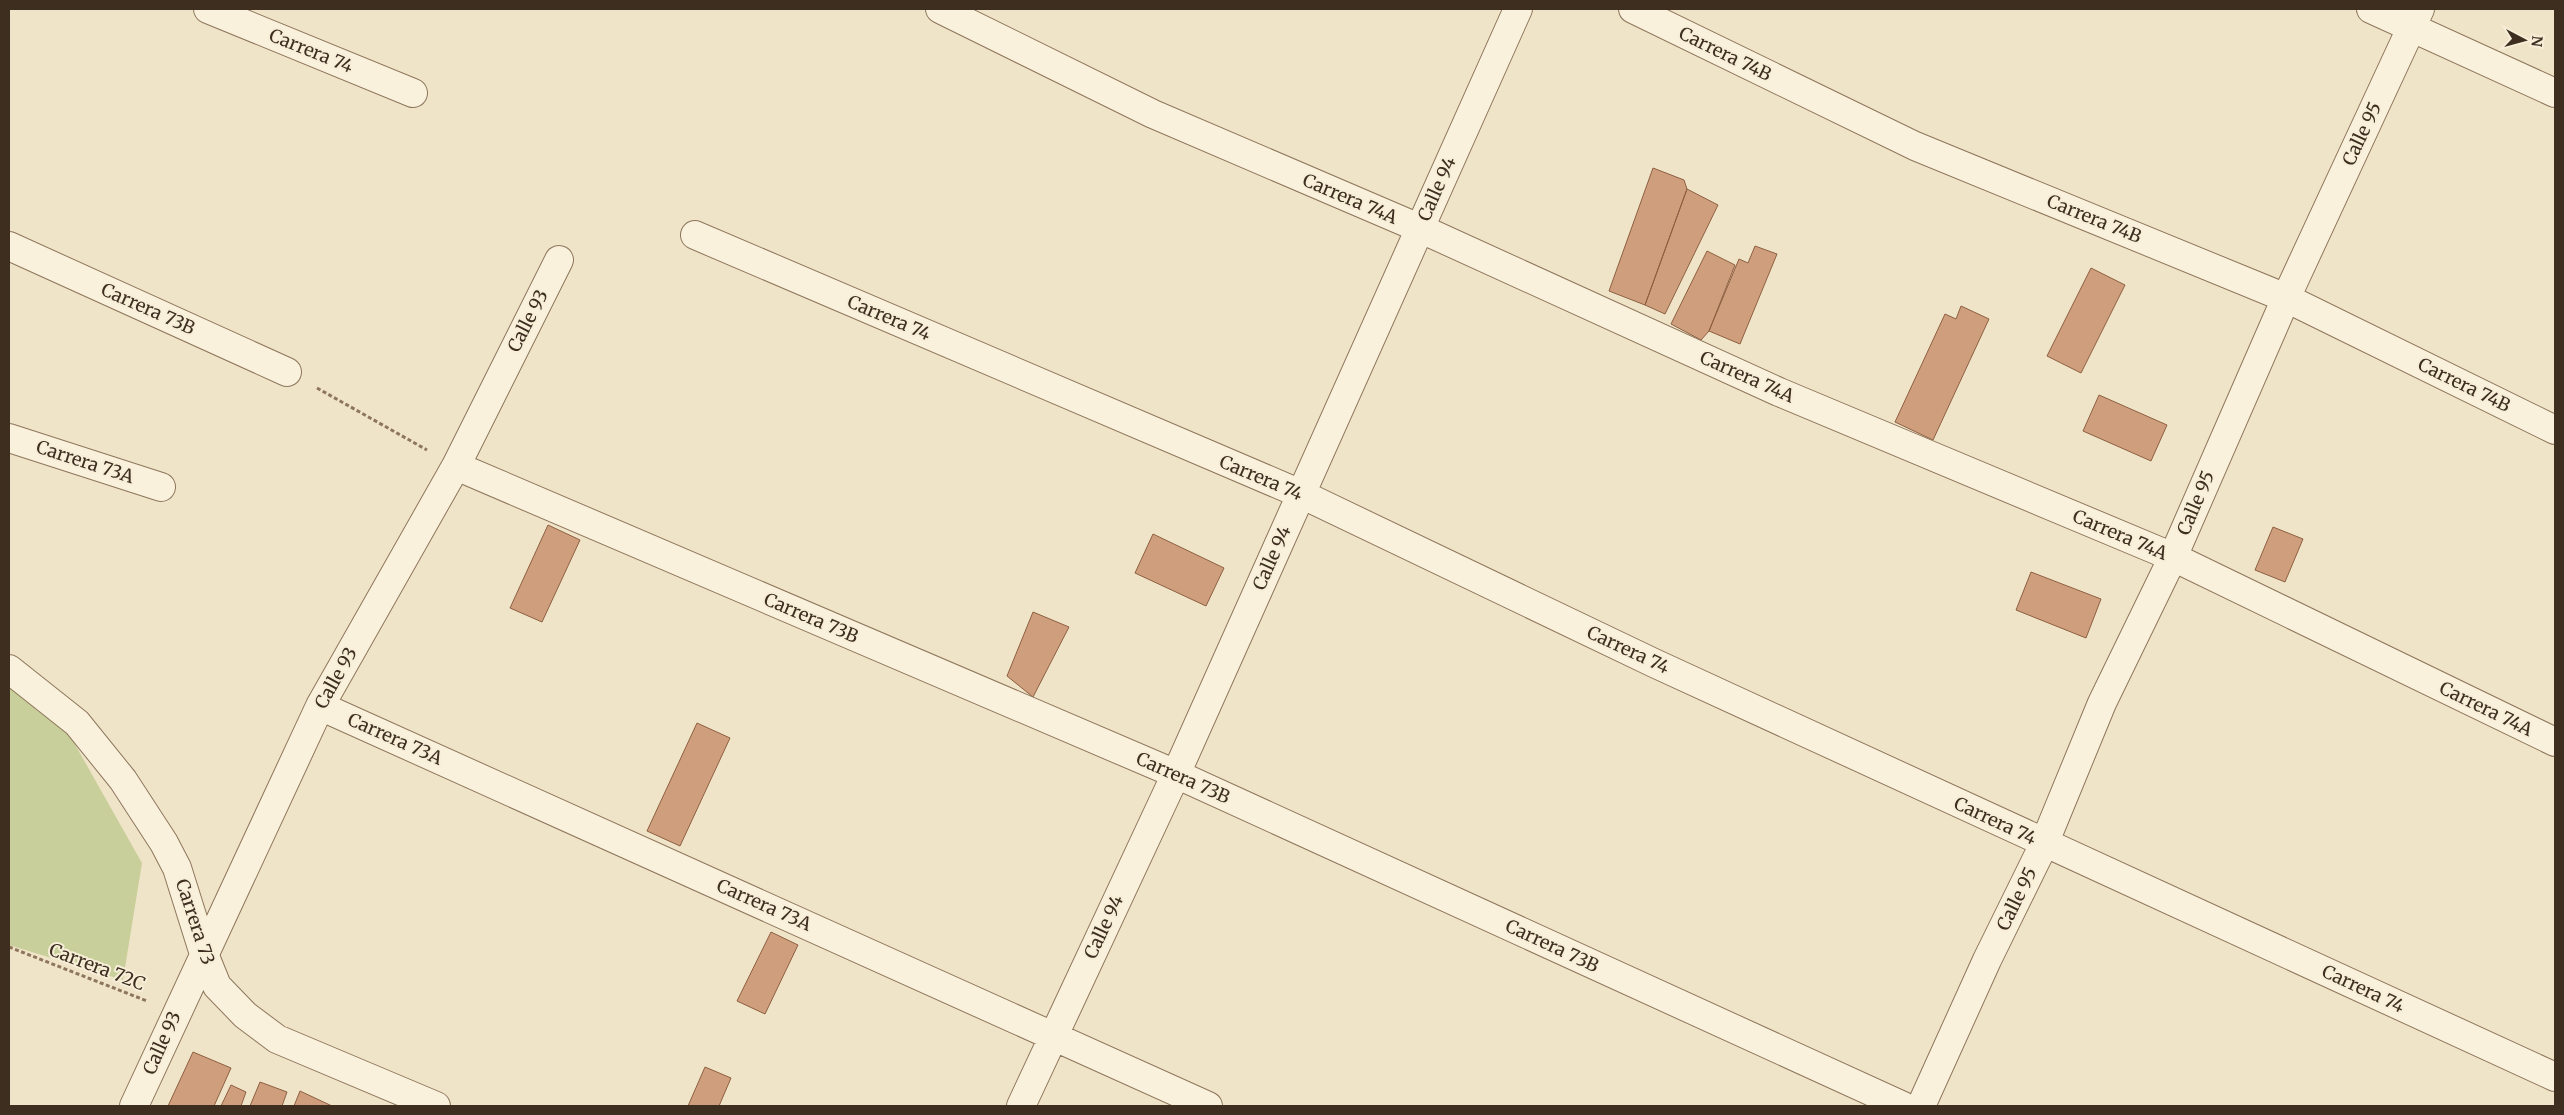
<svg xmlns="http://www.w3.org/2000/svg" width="2564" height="1115" font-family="Merriweather,serif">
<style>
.green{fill:#c9cf9b}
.building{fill:#cf9f7d;stroke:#8d5f41}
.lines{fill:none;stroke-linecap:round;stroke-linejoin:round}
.minor-casing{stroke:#8d765c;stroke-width:30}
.path{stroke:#8d765c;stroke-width:3;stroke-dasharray:4 2.5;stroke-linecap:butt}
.minor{stroke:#faf1dc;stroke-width:28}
.labels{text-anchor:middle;stroke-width:4;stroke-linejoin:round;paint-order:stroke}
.street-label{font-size:18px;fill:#3d2e20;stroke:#f7eed8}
</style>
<rect width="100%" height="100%" fill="#f0e4c8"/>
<path class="green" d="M9,682L68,732L142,863L123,980L9,945Z"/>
<path class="building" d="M1653,168L1684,180L1687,189L1645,305L1609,291Z
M1687,189L1718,205L1665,314L1645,305Z
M1755,246L1777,254L1740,344L1709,331L1739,259L1748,263Z
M1707,251L1735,265L1709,331L1701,340L1671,324Z
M2091,268L2125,285L2081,373L2047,356Z
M1961,306L1989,319L1933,440L1895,422L1945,314L1956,319Z
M2099,395L2167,425L2151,461L2083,431Z
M548,525L580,540L542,622L510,608Z
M2273,527L2303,539L2285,582L2255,570Z
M1153,534L1224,568L1206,606L1135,573Z
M2031,572L2101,599L2086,638L2016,610Z
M1033,612L1069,627L1033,697L1007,676Z
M697,723L730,738L680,846L647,831Z
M771,932L798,945L765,1014L737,1001Z
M193,1052L231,1068L214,1106H168Z
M705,1067L731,1078L719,1106H688Z
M260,1082L287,1092L282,1106H250Z
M231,1085L246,1092L241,1106H221Z
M300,1091L332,1106H294Z"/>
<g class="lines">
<defs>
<path id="minor" d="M208,9L413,93
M940,9L1153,114L1419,228L1779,392L2173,557L2555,742
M1633,9L1915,146L2286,298L2555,430
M2371,9L2555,93
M695,235L1301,494L1654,663L2555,1077
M9,246L287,372
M9,438L161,487
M456,466L1176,774L1903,1106
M9,669L77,723L123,780L164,843L177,868L204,954L217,986L245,1015L277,1039L436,1106
M320,706L1208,1106
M134,1106L320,706L456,466L559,260
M1021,1106L1176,774L1518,9
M1921,1106L1987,960L2044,844L2102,703L2173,557L2286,298L2420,9"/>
</defs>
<use href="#minor" class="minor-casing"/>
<path class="path" d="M317,388L427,450
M9,947L147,1001"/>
<use href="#minor" class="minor"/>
</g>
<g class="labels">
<g class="street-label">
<text transform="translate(311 51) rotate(22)" y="6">Carrera 74</text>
<text transform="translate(1725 54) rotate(26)" y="6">Carrera 74B</text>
<text transform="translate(2362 134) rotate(-65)" y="6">Calle 95</text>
<text transform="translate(1437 189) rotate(-66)" y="6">Calle 94</text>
<text transform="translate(1350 199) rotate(23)" y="6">Carrera 74A</text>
<text transform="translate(2094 219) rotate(22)" y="6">Carrera 74B</text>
<text transform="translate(148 309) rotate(24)" y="6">Carrera 73B</text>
<text transform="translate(889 318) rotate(23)" y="6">Carrera 74</text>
<text transform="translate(528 321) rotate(-63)" y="6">Calle 93</text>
<text transform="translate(1747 377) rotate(24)" y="6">Carrera 74A</text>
<text transform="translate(2464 385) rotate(26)" y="6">Carrera 74B</text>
<text transform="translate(85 462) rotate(18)" y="6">Carrera 73A</text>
<text transform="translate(1261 478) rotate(23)" y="6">Carrera 74</text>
<text transform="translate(2196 503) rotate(-67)" y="6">Calle 95</text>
<text transform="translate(2120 535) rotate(23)" y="6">Carrera 74A</text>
<text transform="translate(1272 558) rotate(-66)" y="6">Calle 94</text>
<text transform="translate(811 618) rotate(23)" y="6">Carrera 73B</text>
<text transform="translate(1628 650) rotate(25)" y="6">Carrera 74</text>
<text transform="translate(336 678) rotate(-61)" y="6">Calle 93</text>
<text transform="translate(2486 709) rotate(26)" y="6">Carrera 74A</text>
<text transform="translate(395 739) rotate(24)" y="6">Carrera 73A</text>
<text transform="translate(1183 778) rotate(24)" y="6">Carrera 73B</text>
<text transform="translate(1995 821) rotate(25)" y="6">Carrera 74</text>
<text transform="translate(2017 899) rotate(-64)" y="6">Calle 95</text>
<text transform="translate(764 905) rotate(24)" y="6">Carrera 73A</text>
<text transform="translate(195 922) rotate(72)" y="6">Carrera 73</text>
<text transform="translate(1104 927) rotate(-65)" y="6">Calle 94</text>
<text transform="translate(1552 946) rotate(25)" y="6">Carrera 73B</text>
<text transform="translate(97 967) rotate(21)" y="6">Carrera 72C</text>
<text transform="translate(2363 989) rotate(25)" y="6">Carrera 74</text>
<text transform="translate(162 1043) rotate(-66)" y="6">Calle 93</text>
</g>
</g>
<rect width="2564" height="1115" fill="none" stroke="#3d2e20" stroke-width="20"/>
<g transform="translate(2524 40) rotate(96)" stroke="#f7eed8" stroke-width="4" paint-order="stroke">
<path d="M0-4L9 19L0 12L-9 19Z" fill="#3d2e20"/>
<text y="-8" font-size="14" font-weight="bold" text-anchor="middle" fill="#3d2e20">N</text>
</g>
</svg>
